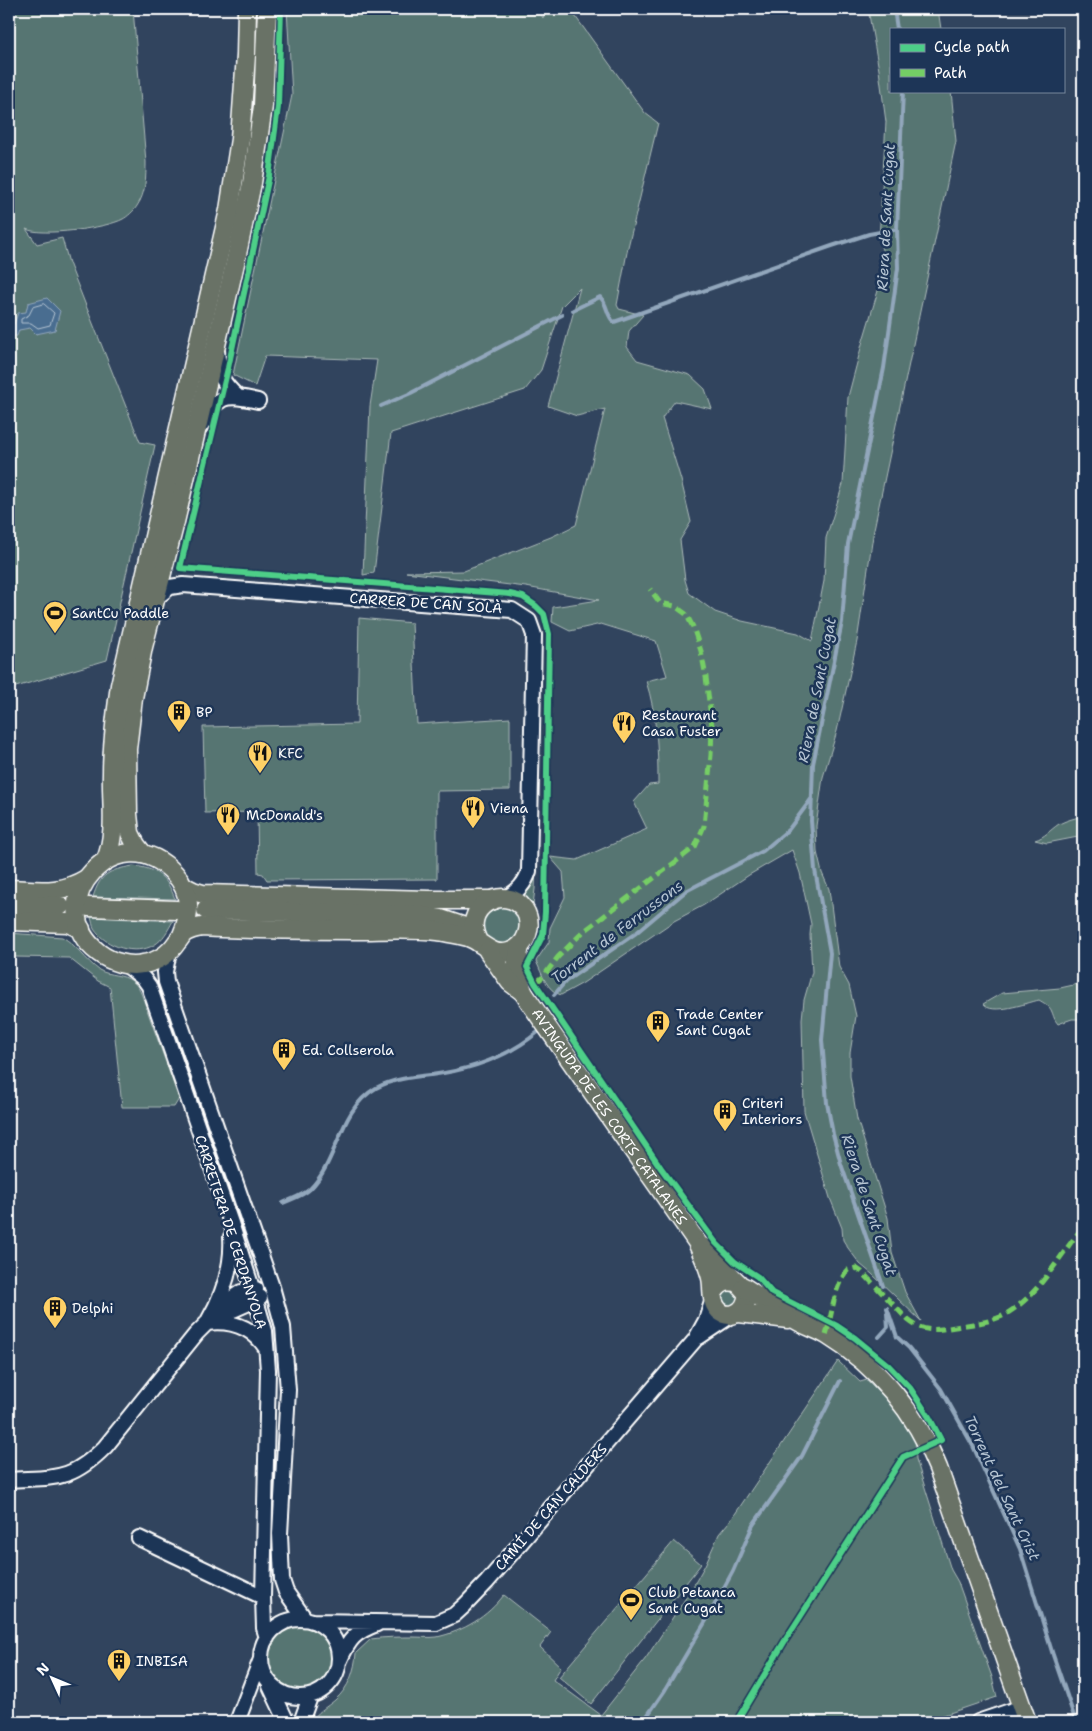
<svg xmlns="http://www.w3.org/2000/svg" width="1092" height="1731" font-family="'Shantell Sans',sans-serif">
<style>
.green{fill:#577472;stroke:#abbab8}
.water{fill:#496d90;stroke:#92a7bc}
.lines{fill:none;stroke-linecap:round;stroke-linejoin:round}
.shore{stroke:#b6c5d3;stroke-width:1}
.stream{stroke:#92a7bc;stroke-width:4}
.minor-casing{stroke:#fff;stroke-width:18}
.major-casing{stroke:#fff;stroke-width:21}
.minor{stroke:#1d3557;stroke-width:14}
.major{stroke:#697266;stroke-width:18}
.quiet{stroke:#74ce65;stroke-width:5;stroke-dasharray:10 5;stroke-linecap:butt}
.cycleway-casing{stroke:#1d3557;stroke-width:9}
.cycleway{stroke:#4dcf88;stroke-width:6}
.labels{text-anchor:middle;stroke-width:5;stroke-linejoin:round;paint-order:stroke}
.street-label{font-size:14px;fill:#fff;stroke:#1d3557}
.poi-label{font-size:14px;fill:#fff;stroke:#1d3557;text-anchor:start}
.water-label{font-size:15px;font-style:italic;fill:#b6c5d3;stroke:#1d3557}
</style>
<rect width="100%" height="100%" fill="#31445e"/>
<filter id="ink" filterUnits="userSpaceOnUse"><feTurbulence type="fractalNoise" baseFrequency=".02" numOctaves="2"/><feDisplacementMap in="SourceGraphic" scale="10" xChannelSelector="R" yChannelSelector="G"/><feConvolveMatrix kernelMatrix="1 2 1 2 8 2 1 2 1" color-interpolation-filters="sRGB"/></filter>
<g filter="url(#ink)">
<path class="green" d="M9,9H133L146,162C146,177 146,193 137,206C134,211 127,217 123,219C107,228 41,237 26,229L37,244L62,238L69,263L140,442L155,445L107,660L9,689Z
M287,9H538L543,18L545,9H570L645,113L658,123L628,247L617,305L619,309L643,315L629,331L627,347L637,360L690,375L705,389L712,409L675,401L662,418L681,480L691,522L680,540L685,580L689,593L715,612L742,621L798,633L812,641L824,581L826,538L843,484L848,397L862,344L886,264L879,239L886,122L879,70L868,9H938L941,29H891V91H951L956,141L874,529L857,641L837,731L823,777L816,826L817,852L822,873L829,889L839,967L849,985L856,1016L850,1053V1076L857,1119L888,1218L892,1253L905,1292L921,1321L872,1274L860,1264L848,1248L843,1240L842,1228L830,1198L804,1111L802,1019L804,1000L812,972L810,935L811,924L800,873L792,850L749,875L704,905L674,921L583,983L561,995C547,991 542,974 536,961L549,942L550,928L565,897L563,872L550,857L577,860L647,829L634,802L649,785L658,784C658,749 657,715 646,681L667,676L656,641L601,624L570,631L552,622L553,607L599,600L526,587L406,572L464,571L551,537L576,525L605,409L577,416L548,406L580,288L562,306L541,370L525,390L391,433L374,573L363,575L370,406L377,360L265,356L255,386L233,375L292,95Z
M359,618L412,623L417,724L510,718V790L437,791V879L267,880L263,874L258,873L257,812L205,813L203,727L357,724Z
M1083,816V836L1047,843L1035,840C1045,837 1050,830 1059,824C1067,820 1075,818 1083,816Z
M535,849H537L535,889L533,905L531,907L522,897L533,882Z
M133,866C156,868 167,877 175,899L93,897C100,874 109,870 133,866Z
M483 926a19 19 0 1 1 38 0a19 19 0 1 1-38 0Z
M91,917L173,921C168,930 163,940 154,945C135,956 106,947 94,929C93,926 92,921 91,917Z
M9,933L62,937C76,944 86,961 99,970C109,976 123,974 132,981C140,987 142,996 145,1004L179,1099L174,1107H122L110,987L98,981L69,958L15,957L9,955Z
M1078,984L1083,987V1019H1072L1058,1024C1054,1019 1054,1017 1052,1012C1050,1006 1044,1003 1039,1000C1026,1003 992,1016 983,1004L1002,993L1060,988Z
M728,1289L737,1291L740,1303L727,1307L721,1298V1295Z
M838,1361L860,1382L867,1380L886,1399L915,1436L916,1459L951,1570L958,1582L992,1677L997,1697L923,1722H312C316,1712 327,1707 335,1700C349,1688 355,1670 356,1653L371,1639C385,1637 399,1637 413,1637C421,1637 429,1638 437,1637C464,1631 487,1617 504,1595L551,1632L540,1647L561,1667L553,1680L601,1715L646,1658L691,1590L705,1565L719,1534L733,1517Z
M674,1541L701,1564L591,1704L559,1677Z
M268 1658a32 32 0 1 1 64 0a32 32 0 1 1-64 0Z"/>
<path class="water" d="M47,298L60,311L55,330L36,334L30,328L19,330L17,336H9V326L14,324L18,313L26,312L28,303Z"/>
<g class="lines">
<path class="shore" d="M44,304L54,313L50,325L38,328L31,323H21V319L29,315L33,307Z"/>
<path class="stream" d="M894,9L897,29
M573,310L600,297C608,304 606,316 614,322L832,246L869,234L897,229
M381,406L411,393L562,315
M554,995L566,981L636,933L686,891L763,851L789,829L812,798
M283,1203C292,1199 304,1195 310,1189C339,1160 338,1110 376,1088C392,1079 412,1077 431,1075C470,1070 508,1057 538,1032
M883,1286L841,1164L833,1134L827,1103L822,1040L830,953L815,870L811,821L813,764L842,622L848,544L884,368L898,268L897,229L903,91
M887,1308L897,1337L909,1348L941,1389L973,1446L1020,1549L1053,1655L1076,1722
M879,1337L888,1327L887,1313
M643,1722L665,1690L707,1619L733,1571L753,1525L802,1456L840,1381"/>
<defs>
<path id="minor" d="M217,351C220,374 219,380 237,396
M200,427C219,397 221,392 258,401
M156,598L170,587L183,585L512,610L529,621L534,635L529,871C525,884 518,891 506,898
M169,952L165,972L166,982L272,1287L283,1327L288,1390L280,1534L282,1580L286,1592L305,1619
M125,964L144,979L149,986L231,1223L254,1294L265,1331L268,1370L263,1597L264,1628L267,1638
M227,1308L233,1310L251,1302L256,1289
M208,1321C223,1295 233,1267 231,1237
M207,1323C232,1320 252,1327 266,1348
M699,1337L732,1315
M9,1480C55,1477 70,1482 105,1447L196,1334L207,1323L227,1308L230,1301L235,1296L241,1292H249L260,1297
M139,1538L263,1597
M261 1658a39 39 0 1 1 78 0a39 39 0 1 1-78 0Z
M312,1621L436,1623L454,1615L465,1605L487,1582L695,1340L706,1320L713,1299
M340,1660C349,1639 355,1632 377,1624
M270,1686L287,1722
M237,1722L261,1659
M301,1722L310,1697
M978,1722L1022,1707"/>
<g id="major">
<path d="M143,854L136,845L130,833L128,814L127,749L133,698L143,647L175,522L236,259L252,183L263,106L267,9"/>
<path d="M106,860C117,832 111,802 112,773C112,743 116,714 120,685L229,210L240,139L246,55L247,9"/>
<path d="M183,886L193,891L203,894L430,900H493"/>
<path d="M9,889C38,890 59,895 86,879"/>
<path d="M9,905L60,906"/>
<path d="M88,907L177,910"/>
<path d="M206,910L417,915L441,919L465,927"/>
<path d="M9,921L68,923L81,929"/>
<path d="M182,935C191,914 191,891 175,874C119,812 36,904 99,953C111,962 128,967 143,964C157,962 169,954 177,942C180,939 181,936 184,933C190,929 195,928 202,927C252,930 304,930 354,930C382,930 410,928 438,931C448,933 459,934 468,937C483,942 491,957 509,952C527,947 534,925 524,909C505,883 458,907 479,943"/>
<path d="M520,946L516,967L523,992"/>
<path id="s1" d="M488,951L510,982L523,992L529,1001L697,1242C702,1254 708,1265 711,1278C713,1287 711,1298 715,1305C724,1324 749,1313 747,1293L738,1283C727,1279 719,1283 714,1292"/>
<path d="M703,1247L738,1283"/>
<path d="M744,1287C761,1298 778,1310 796,1320C806,1326 817,1329 827,1335C878,1366 916,1413 938,1468L1027,1722"/>
<path d="M739,1313L788,1319"/>
</g>
</defs>
<use href="#minor" class="minor-casing"/>
<use href="#major" class="major-casing"/>
<use href="#minor" class="minor"/>
<use href="#major" class="major"/>
<path class="quiet" d="M535,983L543,977L558,957L583,932L695,847L704,826L711,755L712,726L706,677L701,651L693,627L686,614L675,606L660,603L650,589
M826,1335C832,1317 834,1283 848,1270L856,1268L862,1272L908,1320C924,1333 936,1330 955,1327C970,1324 986,1323 1000,1317C1037,1300 1058,1257 1083,1227"/>
<defs>
<path id="cycleway" d="M281,9L278,107L269,176L228,368L180,568L510,594L523,597L536,606L544,614L549,634L545,912L543,935L527,967L535,983L661,1168L716,1243L735,1262L758,1277L772,1293L837,1326L855,1338L888,1365L910,1388L929,1417L941,1440L903,1457L786,1639L736,1722"/>
</defs>
<use href="#cycleway" class="cycleway-casing"/>
<use href="#cycleway" class="cycleway"/>
</g>
</g>
<defs>
<symbol id="stadium-pin" viewBox="-11 -11 22 30"><path d="M0 17L-7.5 6A9.5 9.5 0 1 1 7.5 6Z" fill="#ffd166" stroke="#1d3557"/><path d="M0-5a6.5 5 0 1 0 0 10a6.5 5 0 1 0 0-10ZM-3.5-1.8h7v3.6h-7Z" fill="#111"/></symbol>
<symbol id="building-pin" viewBox="-11 -11 22 30"><path d="M0 17L-7.5 6A9.5 9.5 0 1 1 7.5 6Z" fill="#ffd166" stroke="#1d3557"/><path d="M-4-6H4V6H1V3H-1V6H-4ZM-2.5-4.3h1.7v1.8h-1.7ZM.8-4.3h1.7v1.8H.8ZM-2.5-1h1.7V.8h-1.7ZM.8-1h1.7V.8H.8Z" fill="#111"/></symbol>
<symbol id="restaurant-pin" viewBox="-11 -11 22 30"><path d="M0 17L-7.5 6A9.5 9.5 0 1 1 7.5 6Z" fill="#ffd166" stroke="#1d3557"/><path d="M-5-6h1v4h1v-4h1v4h1v-4h1v5L-1.5 .5V6h-2V.5L-5-1ZM5-6V6H3V1.5H1.5Q1.5-4 5-6Z" fill="#111"/></symbol>
</defs>
<g fill-rule="evenodd">
<use href="#stadium-pin" x="41" y="599" width="28" height="38"/>
<use href="#building-pin" x="165" y="698" width="28" height="38"/>
<use href="#restaurant-pin" x="610" y="709" width="28" height="38"/>
<use href="#restaurant-pin" x="246" y="739" width="28" height="38"/>
<use href="#restaurant-pin" x="459" y="794" width="28" height="38"/>
<use href="#restaurant-pin" x="214" y="801" width="28" height="38"/>
<use href="#building-pin" x="644" y="1008" width="28" height="38"/>
<use href="#building-pin" x="270" y="1036" width="28" height="38"/>
<use href="#building-pin" x="711" y="1097" width="28" height="38"/>
<use href="#building-pin" x="41" y="1294" width="28" height="38"/>
<use href="#stadium-pin" x="617" y="1586" width="28" height="38"/>
<use href="#building-pin" x="105" y="1647" width="28" height="38"/>
</g>
<g class="labels">
<g class="street-label">
<text transform="translate(426 603) rotate(4)" y="5">CARRER DE CAN SOLÀ</text>
<text dy="5" stroke="none"><textPath href="#s1" startOffset="206">AVINGUDA DE LES CORTS CATALANES</textPath></text>
<text transform="translate(231 1232) rotate(72)" y="5">CARRETERA DE CERDANYOLA</text>
<text transform="translate(551 1507) rotate(-49)" y="5">CAMÍ DE CAN CALDERS</text>
</g>
<g class="poi-label">
<text x="72" y="618">SantCu Paddle</text>
<text x="196" y="717">BP</text>
<text x="642" y="720">Restaurant<tspan x="642" dy="16">Casa Fuster</tspan></text>
<text x="278" y="758">KFC</text>
<text x="490" y="813">Viena</text>
<text x="246" y="820">McDonald's</text>
<text x="676" y="1019">Trade Center<tspan x="676" dy="16">Sant Cugat</tspan></text>
<text x="302" y="1055">Ed. Collserola</text>
<text x="742" y="1108">Criteri<tspan x="742" dy="16">Interiors</tspan></text>
<text x="72" y="1313">Delphi</text>
<text x="648" y="1597">Club Petanca<tspan x="648" dy="16">Sant Cugat</tspan></text>
<text x="136" y="1666">INBISA</text>
</g>
<g class="water-label">
<text transform="translate(886 217) rotate(-87)" y="5">Riera de Sant Cugat</text>
<text transform="translate(817 690) rotate(-79)" y="5">Riera de Sant Cugat</text>
<text transform="translate(617 932) rotate(-37)" y="5">Torrent de Ferrussons</text>
<text transform="translate(869 1205) rotate(72)" y="5">Riera de Sant Cugat</text>
<text transform="translate(1002 1488) rotate(65)" y="5">Torrent del Sant Crist</text>
</g>
</g>
<rect width="1092" height="1731" fill="none" stroke="#1d3557" stroke-width="30"/>
<rect x="15" y="15" width="1062" height="1701" fill="none" stroke="#fff" stroke-width="2" filter="url(#ink)"/>
<rect x="890" y="28" width="175" height="65" fill="#1d3557" stroke="#77869a"/>
<rect x="900" y="44" width="25" height="8" fill="#4dcf88" stroke="#77869a"/>
<text x="934" y="52" font-size="15" fill="#ffffff">Cycle path</text>
<rect x="900" y="69" width="25" height="8" fill="#74ce65" stroke="#77869a"/>
<text x="934" y="78" font-size="15" fill="#ffffff">Path</text>
<g transform="translate(52 1678) rotate(314)" stroke="#1d3557" stroke-width="4" paint-order="stroke">
<path d="M0-4L9 19L0 12L-9 19Z" fill="#ffffff"/>
<text y="-8" font-size="14" font-weight="bold" text-anchor="middle" fill="#ffffff">N</text>
</g>
</svg>
